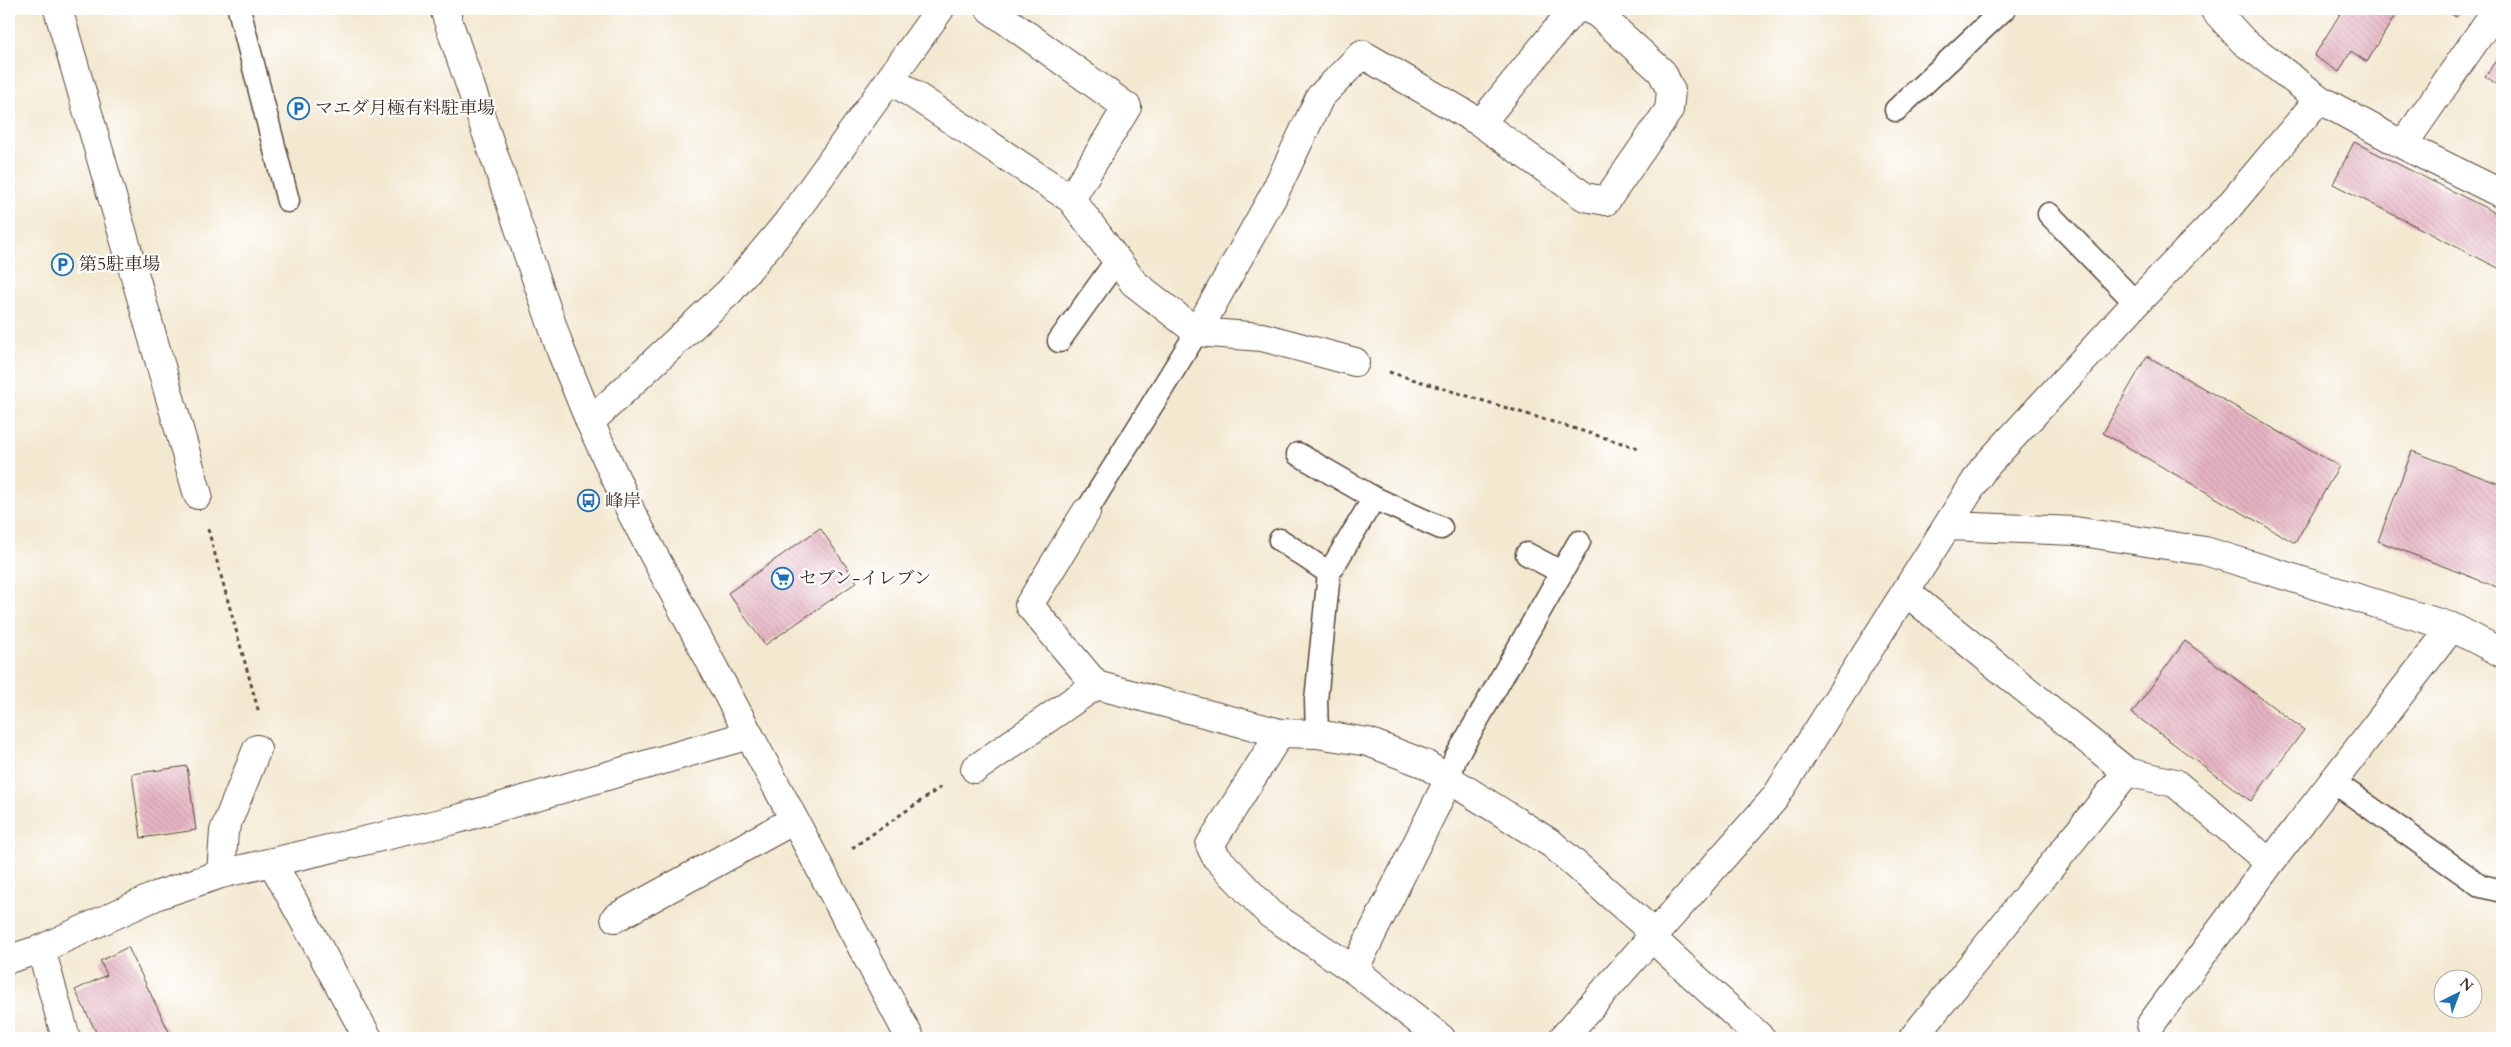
<svg xmlns="http://www.w3.org/2000/svg" width="2511" height="1047" font-family="Cardo,'Noto Serif JP',serif">
<style>
.building{fill:url(#building-back-hatch)}
.lines{fill:none;stroke-linecap:round;stroke-linejoin:round}
.service-casing{stroke:#574639;stroke-width:25}
.minor-casing{stroke:#574639;stroke-width:30}
.tertiary-casing{stroke:#574639;stroke-width:30}
.path{stroke:#574639;stroke-width:3;stroke-dasharray:4 4;stroke-linecap:butt}
.service{stroke:#fff;stroke-width:22}
.minor{stroke:#fff;stroke-width:28}
.tertiary{stroke:#fff;stroke-width:28}
.labels{text-anchor:middle;stroke-width:4.5;stroke-linejoin:round;paint-order:stroke}
.poi-label{font-size:18px;fill:#3b2a1e;stroke:#fff;text-anchor:start}
</style>
<defs>
<pattern id="building-back-hatch" width="6" height="6" patternUnits="userSpaceOnUse" patternTransform="scale(1.25)"><rect width="6" height="6" fill="#e5b3c2"/><path d="M-1 5l2 2M0 0l6 6M5-1l2 2" fill="none" stroke="#c59aa6"/></pattern>
</defs>
<rect width="100%" height="100%" fill="#fff"/>
<filter id="ink" filterUnits="userSpaceOnUse"><feTurbulence type="fractalNoise" baseFrequency=".02" numOctaves="2"/><feDisplacementMap in="SourceGraphic" scale="10" xChannelSelector="R" yChannelSelector="G"/><feConvolveMatrix kernelMatrix="1 2 1 2 8 2 1 2 1" color-interpolation-filters="sRGB"/></filter>
<filter id="wash" filterUnits="userSpaceOnUse"><feTurbulence type="fractalNoise" baseFrequency=".0096" numOctaves="4" result="noise"/><feDisplacementMap in="SourceGraphic" scale="20" xChannelSelector="R" yChannelSelector="G"/><feGaussianBlur stdDeviation="1.12" result="paint"/><feColorMatrix in="noise" values="0 0 0 0 0 0 0 0 0 0 0 0 0 0 0 0 0 1.4 0 .05"/><feComposite in="paint" operator="in"/></filter>
<g filter="url(#wash)">
<rect width="100%" height="100%" fill="#f3e8d0"/>
<g id="blocks">
<path class="building" d="M2343,9H2399L2367,62L2351,51L2339,72L2314,56Z
M2443,9H2461L2456,17Z
M2502,52V88L2485,76Z
M2354,142L2502,216V270L2333,184Z
M2147,356L2339,466L2295,543L2103,433Z
M2412,451L2502,485V589L2378,541Z
M820,528L857,582L765,645L728,593Z
M2185,641L2304,730L2251,801L2132,713Z
M187,766L196,830L141,838L132,774Z
M128,947L172,1038H99L75,990L107,975L100,961Z"/>
</g>
</g>
<g filter="url(#ink)">
<use href="#blocks" fill-opacity="0" stroke="#574639" stroke-width="1"/>
<g class="lines">
<defs>
<path id="service" d="M239,9L288,201
M1896,110L2004,9
M2049,214L2136,303
M1059,341L1117,260
M1298,454L1374,498L1441,528
M1086,512L1197,332
M1280,540L1329,573
M1527,554L1561,572
M1317,734L1316,700L1329,573L1374,498
M1449,779L1455,759L1579,542
M2334,782L2481,886L2502,891"/>
<path id="minor" d="M58,9L198,495
M990,9L1127,107L1071,199
M2214,9L2243,41L2319,99L2403,145L2502,194
M890,79L1071,199L1134,283L1197,332L1262,337L1355,362
M1481,123L1568,16L1577,9
M2403,145L2497,9
M1197,332L1272,198L1320,97L1362,54L1481,123L1585,197L1606,201L1669,110L1671,91L1662,72L1597,13L1588,9
M590,422L730,291L787,223L940,9
M1086,512L1029,605L1096,685
M1948,526L2075,531L2205,551L2452,627L2502,653
M1906,592L2127,772L2175,783L2270,863
M1280,733L1210,845L1216,857L1270,914L1354,970L1441,1038
M975,769L1096,685L1280,733L1317,734L1368,742L1425,764L1552,844L1645,925L1652,938L1761,1038
M272,862L368,1038
M221,874L224,831L257,749
M615,918L794,820
M41,949L66,1038
M9,959L41,949L158,895L221,874L454,820L749,735
M1354,970L1449,779
M2151,1024L2270,863L2452,627
M1563,1038L1775,798L1983,469L2136,303L2225,211L2319,99
M1913,1038L2127,772"/>
<path id="tertiary" d="M444,9L561,351L590,422L632,514L910,1038"/>
</defs>
<use href="#service" class="service-casing"/>
<use href="#minor" class="minor-casing"/>
<use href="#tertiary" class="tertiary-casing"/>
<path class="path" d="M1389,372L1638,448
M208,529L259,713
M852,848L944,785"/>
<use href="#service" class="service"/>
<use href="#minor" class="minor"/>
<use href="#tertiary" class="tertiary"/>
</g>
</g>
<defs>
<symbol id="parking-ring" viewBox="-11 -11 22 22"><circle r="9.5" fill="#fff" stroke="#1f6fb2" stroke-width="1.5"/><path d="M-3.5-5.5H1a3.5 3.5 0 0 1 0 7H-1V5.5H-3.5ZM-1-3.4V-.6H.8a1.4 1.4 0 0 0 0-2.8Z" fill="#1f6fb2"/></symbol>
<symbol id="bus-ring" viewBox="-11 -11 22 22"><circle r="9.5" fill="#fff" stroke="#1f6fb2" stroke-width="1.5"/><path d="M-5-6H5V4H4V6H2V4H-2V6H-4V4H-5ZM-3.5-4V0h7V-4ZM-3.5 1.2v1.5H-2V1.2ZM2 1.2v1.5H3.5V1.2Z" fill="#1f6fb2"/></symbol>
<symbol id="supermarket-ring" viewBox="-11 -11 22 22"><circle r="9.5" fill="#fff" stroke="#1f6fb2" stroke-width="1.5"/><path d="M-6-5.5h2.5l.6 2H6L4.5 2H-2.5L-4.4-4H-6ZM-1.5 3.2a1.3 1.3 0 1 0 .1 0ZM3 3.2a1.3 1.3 0 1 0 .1 0Z" fill="#1f6fb2"/></symbol>
</defs>
<g fill-rule="evenodd">
<use href="#parking-ring" x="286" y="96" width="25" height="25"/>
<use href="#parking-ring" x="50" y="252" width="25" height="25"/>
<use href="#bus-ring" x="576" y="488" width="25" height="25"/>
<use href="#supermarket-ring" x="770" y="566" width="25" height="25"/>
</g>
<g class="labels">
<g class="poi-label">
<text x="315" y="114">マエダ月極有料駐車場</text>
<text x="79" y="270">第5駐車場</text>
<text x="605" y="507">峰岸</text>
<text x="799" y="584">セブン-イレブン</text>
</g>
</g>
<rect width="2511" height="1047" fill="none" stroke="#fff" stroke-width="30"/>
<g transform="translate(2458 994) rotate(42)"><circle r="24" fill="#ffffff" stroke="#b1aaa5"/>
<path d="M0-4L9 19L0 12L-9 19Z" fill="#1f6fb2"/>
<text y="-8" font-size="14" font-weight="bold" text-anchor="middle" fill="#3b2a1e">N</text>
</g>
</svg>
